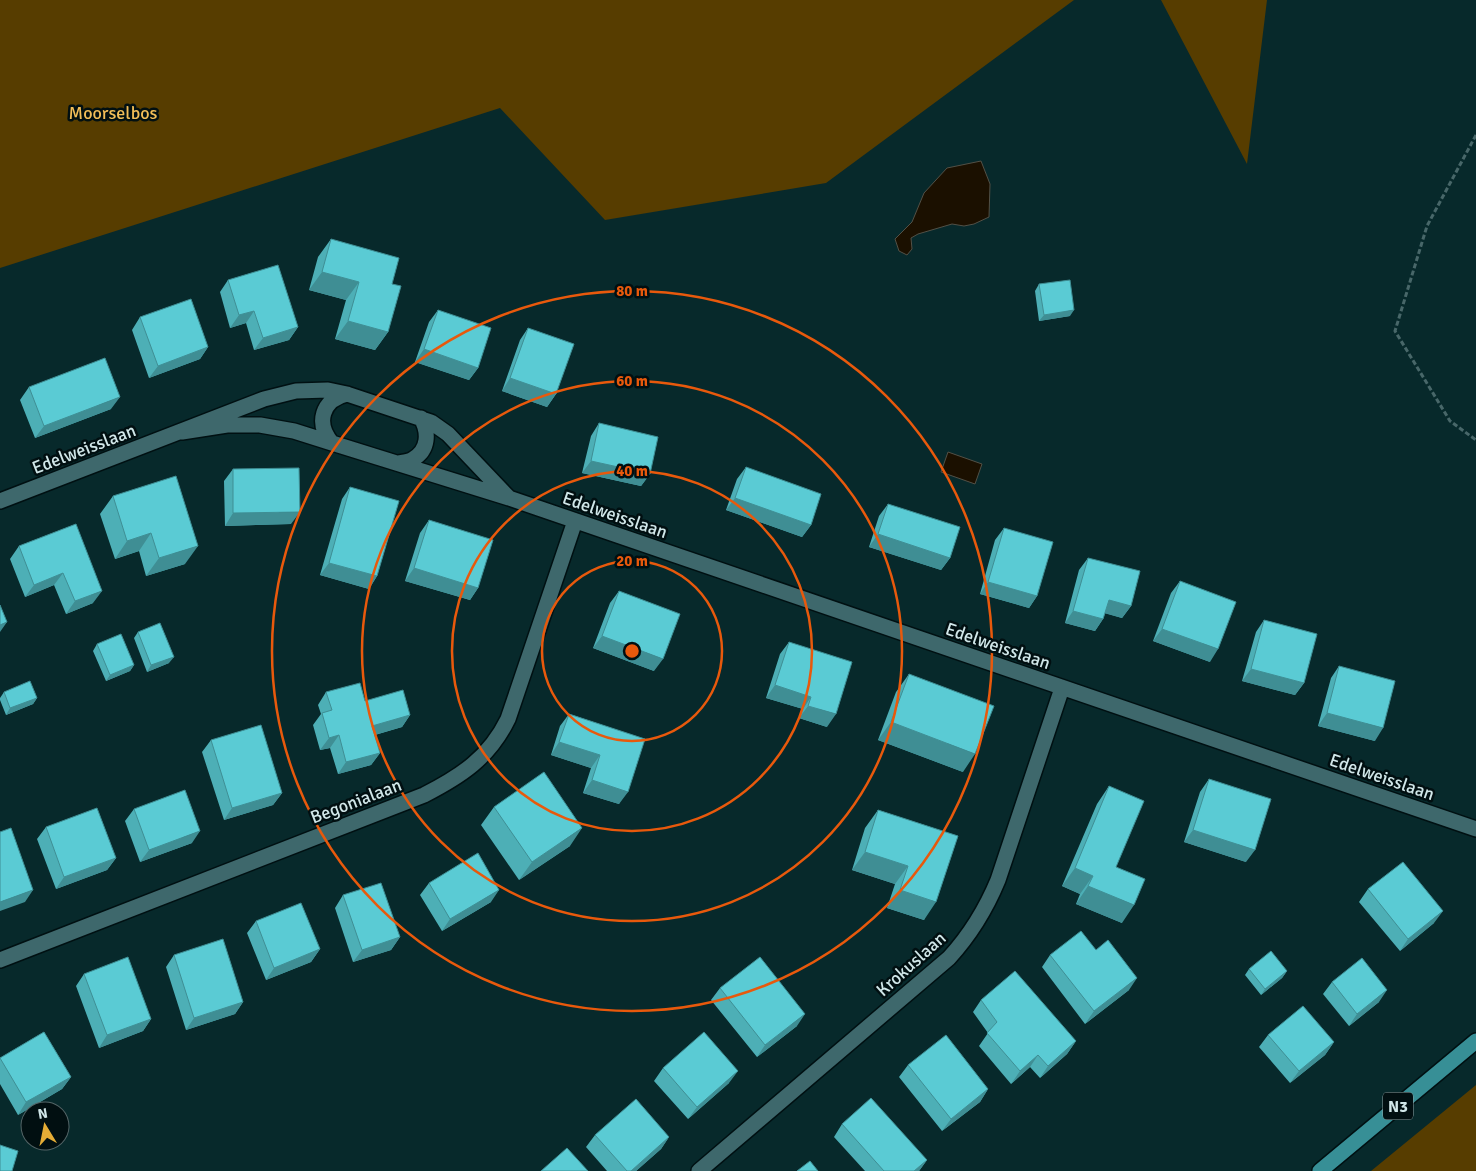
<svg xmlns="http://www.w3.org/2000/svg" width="1476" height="1171" font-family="Signika,sans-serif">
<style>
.green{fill:#573d00}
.water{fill:#1b1000;stroke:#525046}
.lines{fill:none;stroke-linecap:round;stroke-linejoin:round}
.minor-casing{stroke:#001012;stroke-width:18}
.major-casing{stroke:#001012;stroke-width:18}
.path{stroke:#486769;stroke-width:3;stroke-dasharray:5 2.5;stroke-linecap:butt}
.minor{stroke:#3e686c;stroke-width:15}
.major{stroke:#378f96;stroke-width:15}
.wall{fill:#4dafb6}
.shaded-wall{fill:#3f8e94}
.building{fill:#5acbd4;stroke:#3f8e94}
.ring{fill:none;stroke:#e8590c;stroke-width:2.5}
.labels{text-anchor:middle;stroke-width:5;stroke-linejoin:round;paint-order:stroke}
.shield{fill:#010f11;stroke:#93a6a8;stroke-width:1}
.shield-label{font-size:16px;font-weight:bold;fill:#d1e7e9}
.park-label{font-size:18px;fill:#f2be58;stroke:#010f11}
.street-label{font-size:18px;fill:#d1e7e9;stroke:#010f11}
.centre{fill:#e8590c;stroke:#010f11;stroke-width:2.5}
.ring-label{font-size:15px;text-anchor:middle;font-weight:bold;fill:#e8590c;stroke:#010f11;stroke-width:5;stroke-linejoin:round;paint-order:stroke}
</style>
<rect width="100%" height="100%" fill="#07292b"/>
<path class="green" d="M0,0H1074L826,183L605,220L500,108L0,268Z
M1161,0H1267L1247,164Z
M1476,1085V1171H1371Z"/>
<path class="water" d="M981,161L990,184L989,217L974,224L964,226L952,224L918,234L911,238L912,249L907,255L899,251L895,239L912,222L924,193L947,168Z
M948,452L982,464L975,484L941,472Z"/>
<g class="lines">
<defs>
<path id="minor" d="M182,432L227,425H260L294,431L332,443L509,498L1476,829
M332,443C315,423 322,400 347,394
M397,463C402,462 409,462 413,459C429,450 429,432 421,418
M0,501L264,399L296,391L328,390L347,394L431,422L448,434L508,497
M0,960L424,795C461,776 489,758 508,719L575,521
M699,1171L949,958C970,935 986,909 998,880L1062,688"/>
<path id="major" d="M1320,1171L1476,1041"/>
</defs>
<use href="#minor" class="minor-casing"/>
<use href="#major" class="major-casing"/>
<path class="path" d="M1476,135L1427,226L1395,331L1450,421L1476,440"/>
<use href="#minor" class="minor"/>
<use href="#major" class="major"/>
</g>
<path class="wall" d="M331,239L392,284L388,332L375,350L335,339L346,300L309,290L318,257Z
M228,280L298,327L289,340L254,350L246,323L230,328L220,292Z
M1039,284L1070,316L1039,321L1035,291Z
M438,310L478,368L469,380L415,362L429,322Z
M140,317L208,347L200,359L149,378L132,330Z
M528,328L556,394L547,407L502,391L520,340Z
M29,387L111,409L35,438L20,400Z
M599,423L650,474L641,486L582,473L591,436Z
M746,467L811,525L802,537L726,510L737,479Z
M233,469L291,524L225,526L224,481Z
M350,487L377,576L369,589L320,575L342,499Z
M113,496L185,564L146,576L139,551L115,559L100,514Z
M888,504L950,558L941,570L869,547L879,516Z
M429,520L478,588L470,600L405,581L420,533Z
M76,524L93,603L66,614L54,585L25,597L10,559L19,546Z
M1004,528L1037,596L1029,608L980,594L995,540Z
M1088,558L1131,606L1122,618L1105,613L1103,619L1095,631L1065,623L1079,570Z
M1180,581L1210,662L1153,641L1171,593Z
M619,591L654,671L593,648L610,603Z
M1264,620L1304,683L1295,695L1242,681L1256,632Z
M138,632L169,663L147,672L134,638Z
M789,642L827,727L799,718L803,709L766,698L780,654Z
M97,644L134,665L130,671L106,681L93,651Z
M1339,666L1375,741L1318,726L1331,678Z
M909,674L963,772L878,740L896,692Z
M4,692L37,698L33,704L6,715L0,700V698Z
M326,692L365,701L410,715L402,727L375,735L380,753L371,765L338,774L330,748L320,750L313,725L321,714L318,705Z
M569,714L645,739L619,804L583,793L591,768L551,755L560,726Z
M211,740L282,793L273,805L224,820L202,752Z
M1209,779L1246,862L1184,842L1200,792Z
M1109,786L1116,867L1122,923L1076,904L1080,894L1062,886L1097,804Z
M494,807L570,846L519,880L481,825Z
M134,809L192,843L140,862L125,821Z
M878,810L958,836L924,920L887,908L895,884L852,870L865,828Z
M46,827L116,858L107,870L56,889L37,839Z
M429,883L491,902L442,931L420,895Z
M1368,889L1434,923L1400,951L1359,902Z
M343,895L400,937L391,950L353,962L335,908Z
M256,921L320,949L311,962L266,980L247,933Z
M1096,950L1129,990L1085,1024L1042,967L1050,955Z
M174,955L243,1002L235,1014L186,1030L166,967Z
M1249,969L1287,971L1282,978L1261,995L1245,975Z
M84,974L151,1019L143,1031L99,1048L76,986Z
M1332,982L1379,1002L1349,1026L1323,994Z
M720,988L797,1026L757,1057L711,1000Z
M981,1000L1076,1041L1067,1054L1040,1078L1030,1067L1011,1084L979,1046L988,1033L973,1012Z
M44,1032L71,1077L62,1089L18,1115L0,1084V1058Z
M1268,1035L1334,1042L1325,1055L1290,1083L1259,1047Z
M908,1065L988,1089L980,1102L942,1131L899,1077Z
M663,1068L729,1083L688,1119L654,1081Z
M842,1124L927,1160L919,1171H865L834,1137Z
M595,1135L669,1137L661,1149L636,1171H607L586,1147Z"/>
<path class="shaded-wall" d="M322,272L359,282L346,300L309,290Z
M1074,310L1070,316L1039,321L1044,315Z
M254,311L246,323L230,328L239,315Z
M348,321L388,332L375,350L335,339Z
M298,327L289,340L254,350L263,338Z
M208,347L200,359L149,378L158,366Z
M424,349L478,368L469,380L415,362Z
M510,378L556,394L547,407L502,391Z
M120,397L111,409L35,438L44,426Z
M591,461L650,474L641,486L582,473Z
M735,498L811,525L802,537L726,510Z
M300,512L291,524L225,526L233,513Z
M151,533L139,551L115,559L127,541Z
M878,534L950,558L941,570L869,547Z
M198,546L185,564L146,576L159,558Z
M329,563L377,576L369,589L320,575Z
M414,568L478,588L470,600L405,581Z
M63,573L54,585L25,597L34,585Z
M988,582L1037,596L1029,608L980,594Z
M102,591L93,603L66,614L75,601Z
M1109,600L1131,606L1122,618L1100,612Z
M1073,611L1103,619L1095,631L1065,623Z
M7,622L0,632V625Z
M1162,629L1218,649L1210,662L1153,641Z
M602,636L663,659L654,671L593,648Z
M174,657L169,663L147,672L151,665Z
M134,665L130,671L106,681L110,675Z
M1251,669L1304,683L1295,695L1242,681Z
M775,685L811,697L803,709L766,698Z
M37,698L33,704L6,715L10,708Z
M808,706L836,714L827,727L799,718Z
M1327,713L1383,728L1375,741L1318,726Z
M410,715L402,727L364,738L372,726Z
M891,722L975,754L963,772L878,740Z
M339,735L330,748L320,750L329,738Z
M559,742L600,755L591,768L551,755Z
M380,753L371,765L338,774L346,762Z
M592,780L628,792L619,804L583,793Z
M282,793L273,805L224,820L232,808Z
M582,828L570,846L519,880L532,862Z
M1193,830L1255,850L1246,862L1184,842Z
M200,831L192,843L140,862L149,850Z
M865,852L908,866L895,884L852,870Z
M116,858L107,870L56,889L64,877Z
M1075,868L1093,876L1080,894L1062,886Z
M1088,886L1134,905L1122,923L1076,904Z
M33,890L25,902L0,911V902Z
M499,890L491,902L442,931L450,919Z
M900,890L936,902L924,920L887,908Z
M1443,911L1434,923L1400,951L1408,939Z
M400,937L391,950L353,962L362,950Z
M320,949L311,962L266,980L274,968Z
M1287,971L1282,978L1261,995L1265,989Z
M1137,978L1129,990L1085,1024L1094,1011Z
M1387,990L1379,1002L1349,1026L1357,1014Z
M243,1002L235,1014L186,1030L194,1018Z
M805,1014L797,1026L757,1057L765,1045Z
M151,1019L143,1031L99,1048L107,1035Z
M1076,1041L1067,1054L1040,1078L1048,1066Z
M1334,1042L1325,1055L1290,1083L1299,1071Z
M1038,1055L1030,1067L1011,1084L1020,1071Z
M738,1071L729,1083L688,1119L697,1107Z
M71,1077L62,1089L18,1115L26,1102Z
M988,1089L980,1102L942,1131L951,1119Z
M669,1137L661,1149L636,1171H631Z
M927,1160L919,1171H914Z"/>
<path class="building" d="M331,239L399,258L392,284L401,286L388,332L348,321L359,282L322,272Z
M278,265L298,327L263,338L254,311L239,315L228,280Z
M1070,280L1074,310L1044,315L1039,284Z
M191,299L208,347L158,366L140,317Z
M438,310L491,328L478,368L424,349Z
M528,328L574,344L556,394L510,378Z
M105,358L120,397L44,426L29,387Z
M599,423L658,437L650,474L591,461Z
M746,467L821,494L811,525L735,498Z
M299,468L300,512L233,513V469Z
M176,476L198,546L159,558L151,533L127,541L113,496Z
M350,487L399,501L377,576L329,563Z
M888,504L960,527L950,558L878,534Z
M429,520L493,540L478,588L414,568Z
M76,524L102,591L75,601L63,573L34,585L19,546Z
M1004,528L1053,542L1037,596L988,582Z
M1088,558L1140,571L1131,606L1109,600L1103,619L1073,611Z
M1180,581L1236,602L1218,649L1162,629Z
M619,591L680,614L663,659L602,636Z
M0,605L7,622L0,625Z
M1264,620L1317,634L1304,683L1251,669Z
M160,623L174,657L151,665L138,632Z
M121,634L134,665L110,675L97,644Z
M789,642L852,662L836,714L808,706L811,697L775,685Z
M1339,666L1395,681L1383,728L1327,713Z
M909,674L994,706L975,754L891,722Z
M30,681L37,698L10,708L4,692Z
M360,683L365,701L403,690L410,715L372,726L380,753L346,762L339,735L329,738L322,713L332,710L326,692Z
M569,714L645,739L628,792L592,780L600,755L559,742Z
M261,725L282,793L232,808L211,740Z
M544,772L582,828L532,862L494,807Z
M1209,779L1271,799L1255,850L1193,830Z
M1109,786L1144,801L1116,867L1145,879L1134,905L1088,886L1093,876L1075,868Z
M185,790L200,831L149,850L134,809Z
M97,808L116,858L64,877L46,827Z
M878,810L958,836L936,902L900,890L908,866L865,852Z
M11,828L33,890L0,902V832Z
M478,853L499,890L450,919L429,883Z
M1403,862L1443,911L1408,939L1368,889Z
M381,883L400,937L362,950L343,895Z
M301,903L320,949L274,968L256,921Z
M1081,931L1096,950L1108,940L1137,978L1094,1011L1050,955Z
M223,939L243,1002L194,1018L174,955Z
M1271,951L1287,971L1265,989L1249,969Z
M128,957L151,1019L107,1035L84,974Z
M760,957L805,1014L765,1045L720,988Z
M1362,958L1387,990L1357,1014L1332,982Z
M1015,971L1076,1041L1048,1066L1038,1055L1020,1071L987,1033L997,1022L981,1000Z
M1303,1006L1334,1042L1299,1071L1268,1035Z
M44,1032L71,1077L26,1102L0,1058Z
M704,1032L738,1071L697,1107L663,1068Z
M946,1035L988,1089L951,1119L908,1065Z
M871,1098L927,1160L914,1171H884L842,1124Z
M636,1099L669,1137L631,1171H627L595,1135Z
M0,1145L18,1151L12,1171H0Z
M567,1148L588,1171H541Z
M810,1161L818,1171H797Z"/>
<g class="ring">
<circle cx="632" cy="651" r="90"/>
<circle cx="632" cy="651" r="180"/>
<circle cx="632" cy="651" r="270"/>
<circle cx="632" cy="651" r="360"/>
</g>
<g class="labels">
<rect class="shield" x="1383" y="1092.5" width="30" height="27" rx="4"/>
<g class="shield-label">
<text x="1398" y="1112">N3</text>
</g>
<g class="park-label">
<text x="113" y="119">Moorselbos</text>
</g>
<g class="street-label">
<text transform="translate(84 449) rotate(-21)" y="6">Edelweisslaan</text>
<text transform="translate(615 515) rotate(19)" y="6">Edelweisslaan</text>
<text transform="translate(998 646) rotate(19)" y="6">Edelweisslaan</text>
<text transform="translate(1382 777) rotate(19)" y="6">Edelweisslaan</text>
<text transform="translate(356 801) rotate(-21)" y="6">Begonialaan</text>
<text transform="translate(911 964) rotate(-42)" y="6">Krokuslaan</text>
</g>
</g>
<circle cx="632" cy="651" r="8" class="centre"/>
<g class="ring-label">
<text x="632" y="296">80 m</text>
<text x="632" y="386">60 m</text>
<text x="632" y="476">40 m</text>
<text x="632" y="566">20 m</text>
</g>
<g transform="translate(45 1126) rotate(350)"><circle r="24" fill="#010f11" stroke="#546567"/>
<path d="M0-4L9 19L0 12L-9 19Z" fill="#e5ad36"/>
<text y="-8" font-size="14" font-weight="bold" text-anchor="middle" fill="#d1e7e9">N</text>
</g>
</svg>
